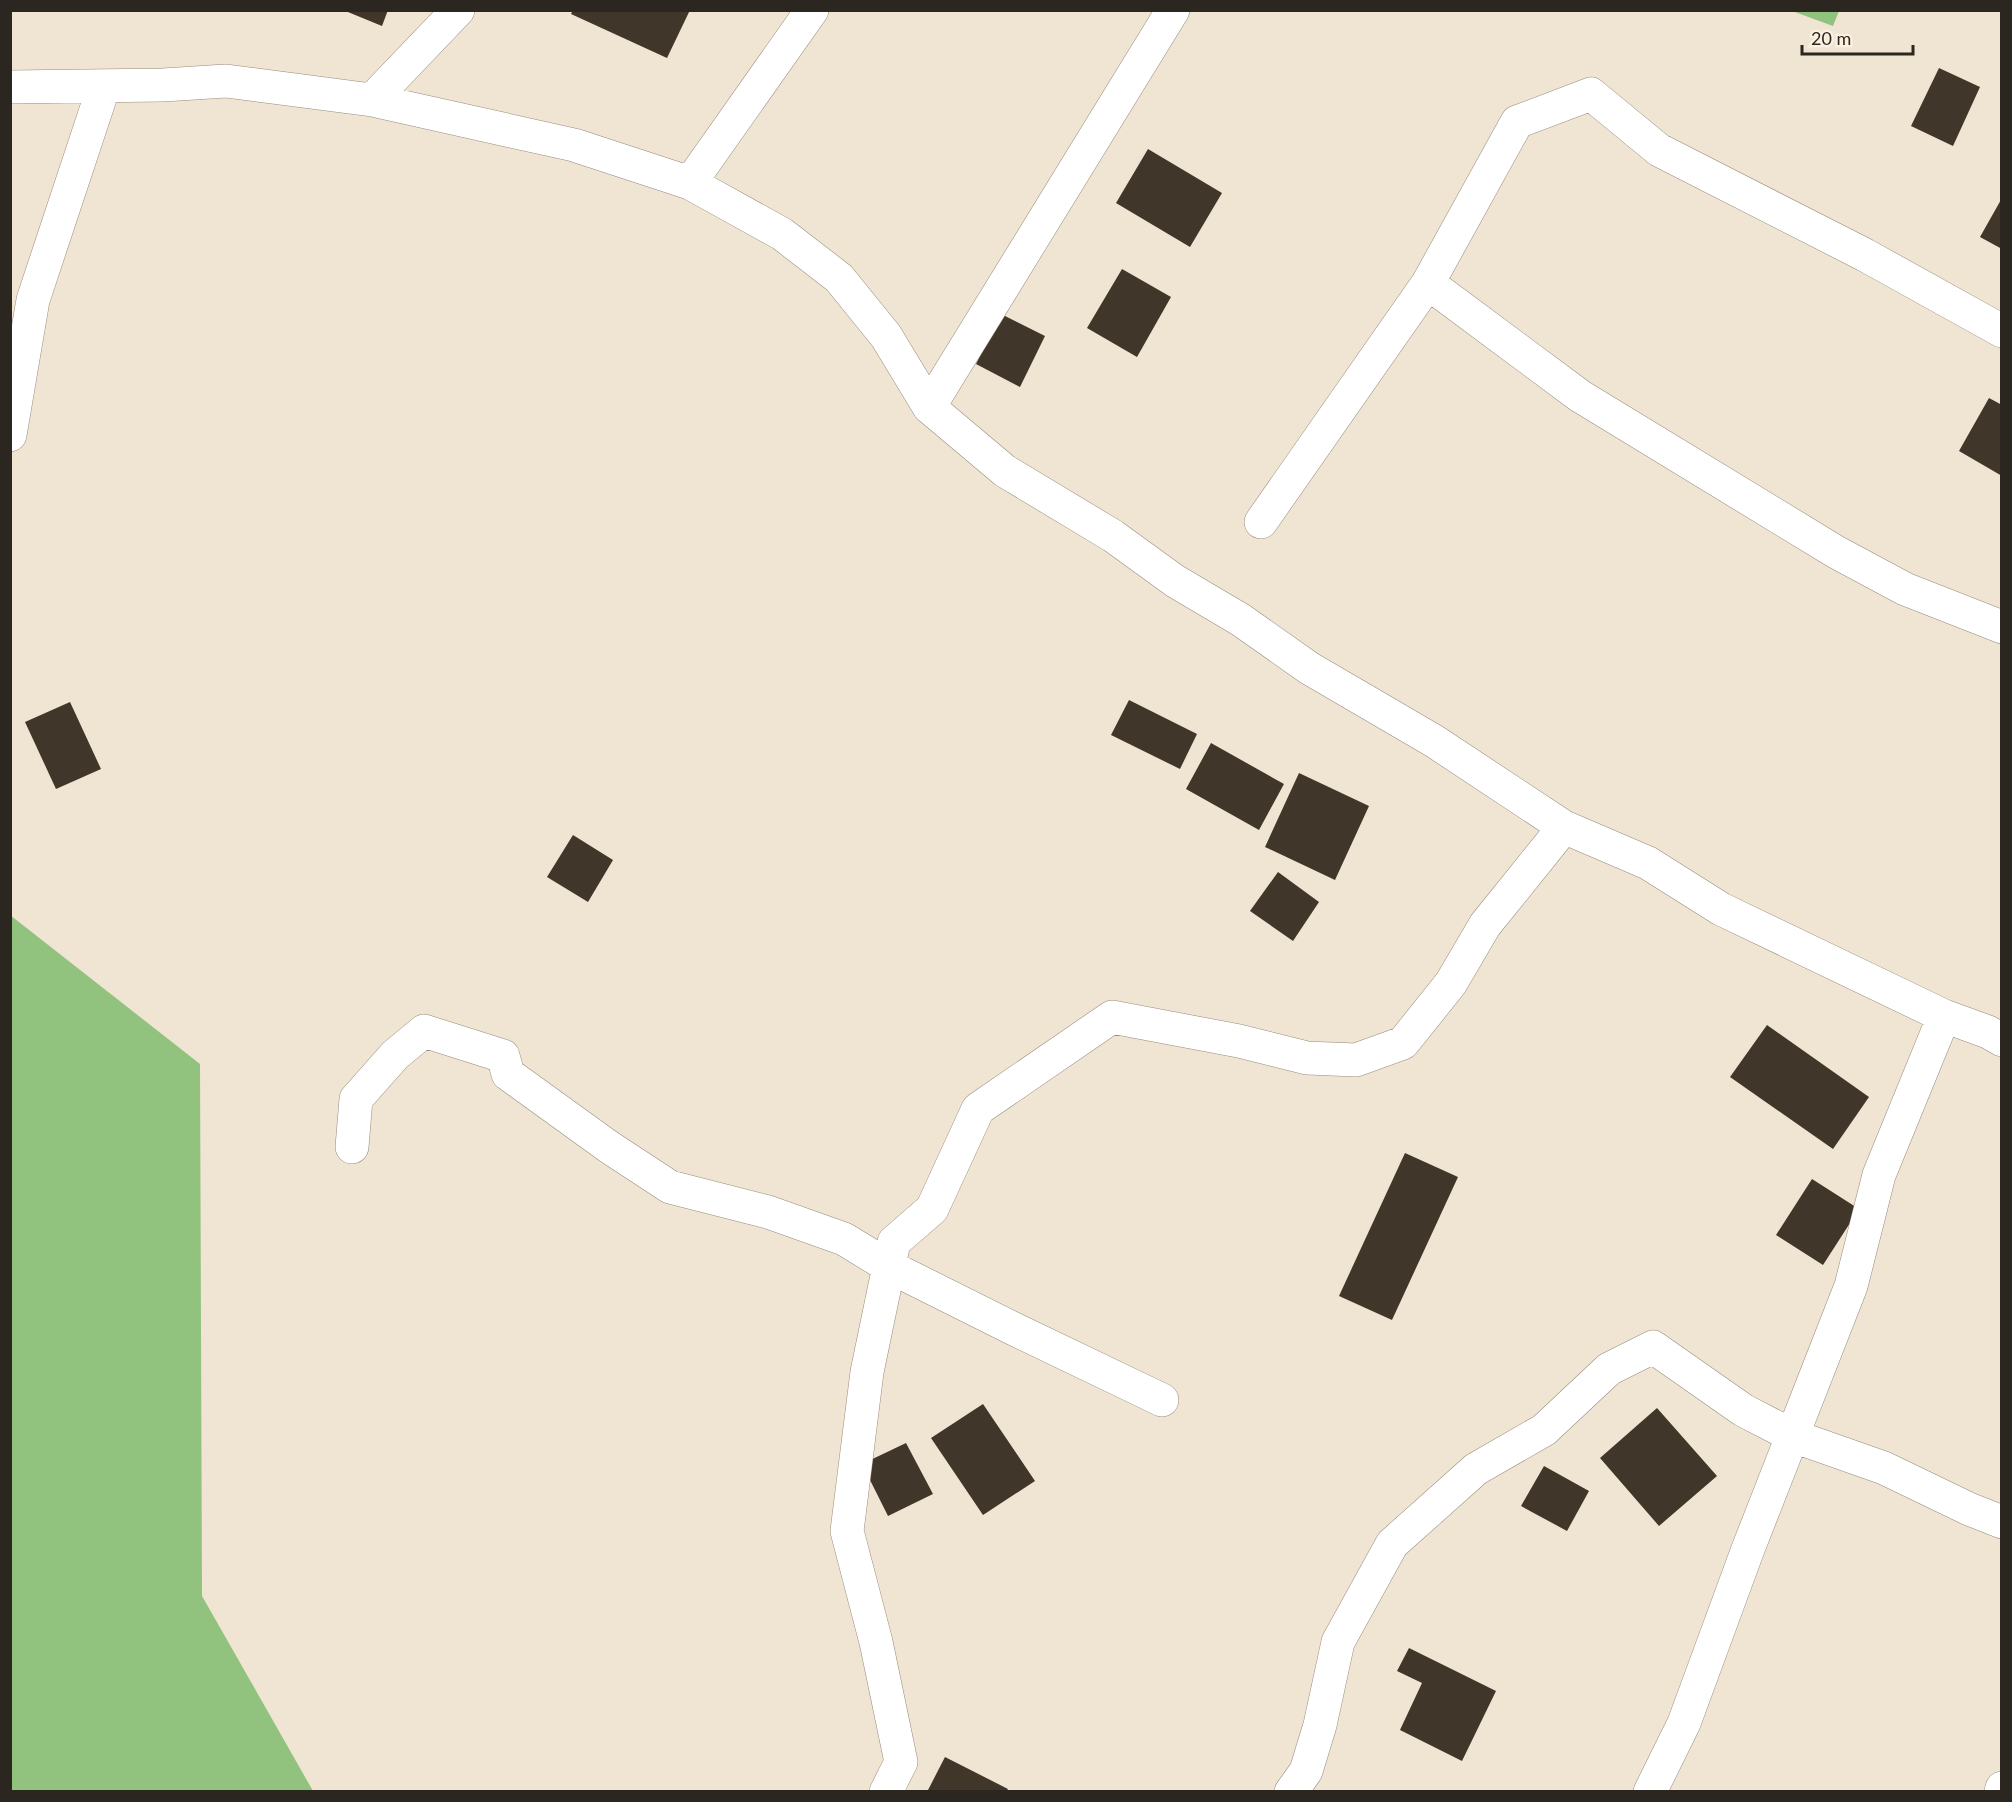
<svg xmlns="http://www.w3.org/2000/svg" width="2012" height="1802" font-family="Lato,sans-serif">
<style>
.forest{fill:#91c27e}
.building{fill:#403629}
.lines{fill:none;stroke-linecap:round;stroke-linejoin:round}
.street-casing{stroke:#978c7d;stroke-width:34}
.street{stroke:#fff;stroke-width:33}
</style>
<rect width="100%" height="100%" fill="#f0e4d3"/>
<path class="forest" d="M1792,11H1839L1833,26Z
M10,915L200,1064L202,1596L313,1791H11Z"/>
<path class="building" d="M343,10H388L382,26Z
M573,10H690L667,58L571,14Z
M1939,68L1980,87L1953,146L1911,126Z
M1148,149L1222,193L1190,247L1116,203Z
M2002,198V249L1980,237Z
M1122,269L1171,297L1137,357L1087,328Z
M1001,314L1045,336L1020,387L976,364Z
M1989,398L2002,405V476L1959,451Z
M1129,700L1197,734L1180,769L1111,735Z
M70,702L101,769L56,789L25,722Z
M1211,743L1284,784L1259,830L1186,789Z
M1299,773L1369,806L1335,880L1265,847Z
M573,835L613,860L588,902L547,877Z
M1278,872L1319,902L1293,941L1250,911Z
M1767,1025L1869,1097L1833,1149L1730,1077Z
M1405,1153L1458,1177L1392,1320L1339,1296Z
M1812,1179L1859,1209L1823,1265L1776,1235Z
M983,1404L1035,1481L983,1515L931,1438Z
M1657,1408L1717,1476L1659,1526L1600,1458Z
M906,1443L933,1494L888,1516L862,1464Z
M1544,1466L1589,1491L1567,1531L1521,1506Z
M1409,1648L1496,1691L1462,1761L1400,1730L1422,1683L1397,1671Z
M945,1757L1008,1789L1006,1792H927Z"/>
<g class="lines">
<defs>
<path id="street" d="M10,87L163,85L226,81L372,100L574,145L690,183L782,234L839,278L886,336L929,407L1005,471L1113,536L1175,581L1241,620L1309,668L1434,741L1564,827L1648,863L1721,909L1944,1016L1988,1032L2002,1040
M372,100L458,10
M690,183L812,10
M1428,283L1580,396L1836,552L1905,589L2002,627
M929,407L1173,10
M10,435L33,300L104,86
M1261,522L1428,283L1517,122L1591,94L1659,150L1865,255L2002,331
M352,1147L356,1099L395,1055L424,1031L503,1056L508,1074L609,1147L670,1187L768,1212L844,1239L890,1267L1012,1328L1162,1400
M886,1792L901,1762L876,1642L847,1531L867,1372L894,1242L932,1209L978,1109L1112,1017L1239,1041L1307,1058L1356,1060L1403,1043L1451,983L1485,925L1564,827
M1291,1792L1306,1771L1320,1725L1338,1642L1392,1544L1476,1469L1544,1430L1609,1369L1653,1347L1743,1410L1793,1436L1884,1468L1969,1509L2002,1522
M1650,1792L1684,1723L1748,1549L1851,1286L1879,1175L1944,1016
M2001,1792L2002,1788"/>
</defs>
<use href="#street" class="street-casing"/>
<use href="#street" class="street"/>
</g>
<rect width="2012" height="1802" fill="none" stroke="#2b2720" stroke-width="24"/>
<path d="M1802 45v9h111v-9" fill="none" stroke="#2b2720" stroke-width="3"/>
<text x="1811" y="45" font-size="18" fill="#2b2720" stroke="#fdf1e0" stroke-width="4.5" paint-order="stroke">20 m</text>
</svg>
